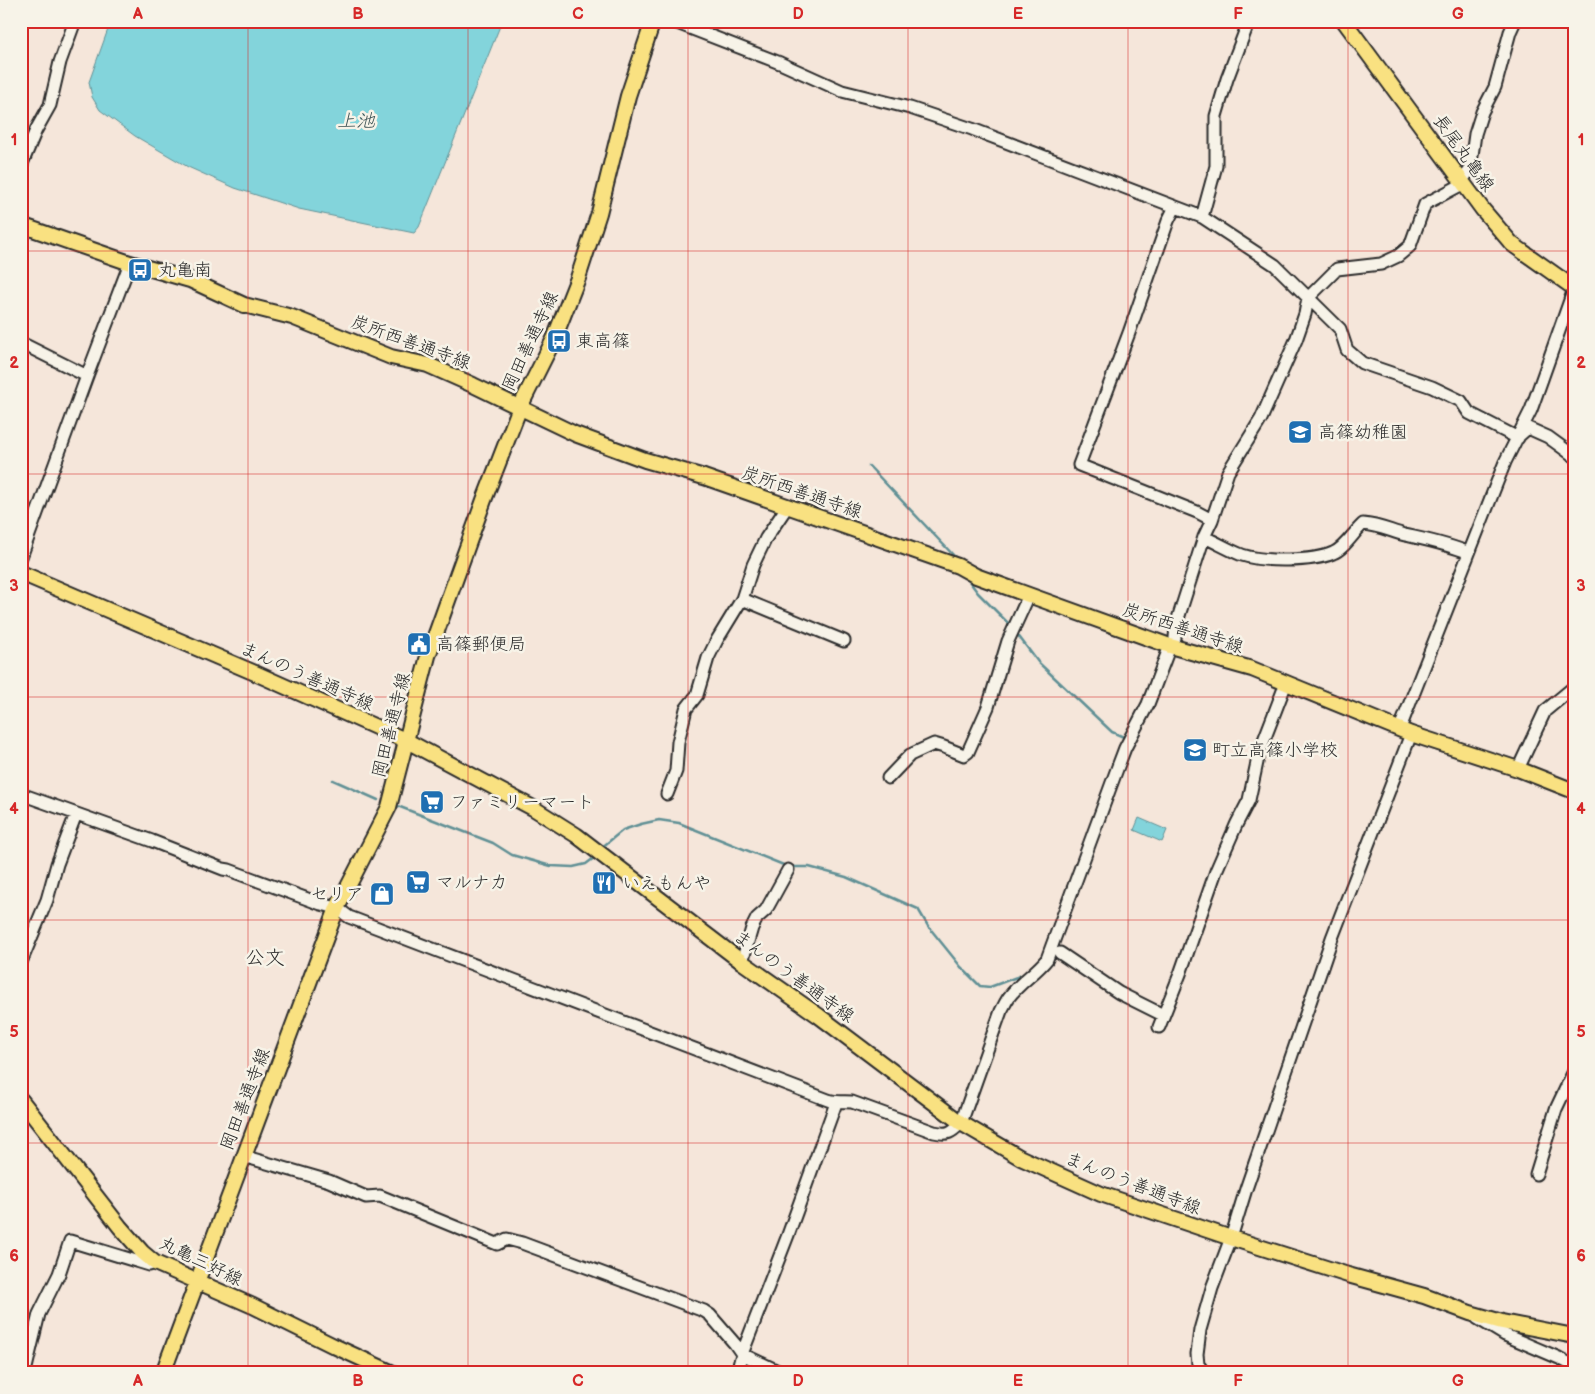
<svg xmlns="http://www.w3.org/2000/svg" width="1595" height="1394" font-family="'Balsamiq Sans','Klee One',sans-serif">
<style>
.water{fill:#83d4db;stroke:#609095}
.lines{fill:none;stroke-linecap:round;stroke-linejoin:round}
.stream{stroke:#609095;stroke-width:2.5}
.minor-casing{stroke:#2b2b2b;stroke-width:15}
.major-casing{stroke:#2b2b2b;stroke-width:18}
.minor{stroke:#f7f3e8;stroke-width:11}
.major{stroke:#f9e181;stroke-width:14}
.grid{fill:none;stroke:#d62828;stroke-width:1;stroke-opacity:0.55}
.labels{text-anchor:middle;stroke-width:5;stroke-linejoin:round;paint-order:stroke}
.street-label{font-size:18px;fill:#2b2b2b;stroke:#f7f3e8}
.poi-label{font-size:18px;fill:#2b2b2b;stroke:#f7f3e8;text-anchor:start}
.water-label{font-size:19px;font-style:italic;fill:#415557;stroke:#f7f3e8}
.quarter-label{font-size:20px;fill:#2b2b2b;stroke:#f7f3e8}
.neatline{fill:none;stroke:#d62828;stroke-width:2}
.grid-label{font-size:16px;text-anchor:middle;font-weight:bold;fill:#d62828}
</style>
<rect width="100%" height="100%" fill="#f5e6da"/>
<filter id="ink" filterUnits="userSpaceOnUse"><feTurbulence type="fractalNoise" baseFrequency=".02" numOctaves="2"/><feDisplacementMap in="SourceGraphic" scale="10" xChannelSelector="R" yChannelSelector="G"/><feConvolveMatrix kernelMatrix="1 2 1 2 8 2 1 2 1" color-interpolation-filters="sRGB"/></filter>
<g filter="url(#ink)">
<path class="water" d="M111,21H502L419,227L414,233L299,209L235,188L188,167L135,136L100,110L92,97L89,82Z
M1139,818L1167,830L1162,842L1134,830Z"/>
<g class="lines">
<path class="stream" d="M869,466L957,559
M969,581L978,593L1009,624
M1017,634L1038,662L1112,732L1126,738
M333,780L378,800
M395,805L493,843L512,855L551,866L573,867L586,864L594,858
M601,848L623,830L641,824L659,820L679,823L786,866
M791,867H809L846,877L918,909L928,926L961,967L980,986L990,987L1022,975"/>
<defs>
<path id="minor" d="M672,21L780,63L842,91L910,108L972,129L1202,217L1275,265L1340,329L1347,350L1362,363L1432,387L1461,401L1469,413L1518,438
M21,166L36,130L50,105L60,62L75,21
M1175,207L1168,221L1129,333L1079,465L1197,512L1212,520
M1202,217L1216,166V116L1227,79L1249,21
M21,343L87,376
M1519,436L1528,428L1548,437L1574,456
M1204,537C1216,542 1229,550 1242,555C1263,562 1312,562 1333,553C1344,549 1354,532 1363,524C1378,525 1390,531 1405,535C1427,540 1448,544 1469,553
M21,557L87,376L130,263
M742,599L844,641
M1175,638L1176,625L1204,537L1212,520L1228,472L1261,419L1296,340L1305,314L1308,298L1337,269L1381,264L1398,256L1410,246L1425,204L1457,187L1470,170L1475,134L1482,112L1495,87L1510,32L1515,21
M1402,723L1505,462L1531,410L1574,289
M1518,769L1545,711L1574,687
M888,778L910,755L934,744L944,747L964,755L968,752L988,707L1008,641L1029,595
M21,794L152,841L223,869L229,870L321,904L337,908L349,917L828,1100C836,1103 843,1101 852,1102L934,1132C948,1135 951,1133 961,1123L1001,1011C1004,1006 1006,1001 1009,997C1020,982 1036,973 1047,959L1117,769L1125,748L1148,704L1170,646
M667,794L676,771L678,742L686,709L697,695L708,658L717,640L742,599L753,565L766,538L787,507
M1060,953L1119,993L1163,1015
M21,962L47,900L57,864L76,814
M742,962L752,928L757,918L766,910L788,870
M1159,1027L1180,974L1216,871L1237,823L1249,800L1259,753L1286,683
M243,1156L329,1181L366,1197L380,1196L497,1244L507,1239L522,1243L704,1311L710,1315L735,1344L742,1354L782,1373
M1536,1174L1556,1109L1574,1071
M1477,1318L1505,1335L1559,1358L1574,1366
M21,1371L26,1368L39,1314L59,1274L70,1241L149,1265L155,1263
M737,1373L742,1354L788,1235L836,1103
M1204,1373L1198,1364L1197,1354L1200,1330L1212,1288L1231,1238L1246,1189L1332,938L1411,734"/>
<path id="major" d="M1344,21L1483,210L1512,244L1574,288
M21,225L130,263L190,280L244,305L292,317L391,357L428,365L473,385L575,434L645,460L704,477L958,566L976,576L1170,646L1252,669L1411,734L1518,769L1574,791
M21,573L255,673L407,741L533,808L576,835L742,962L819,1016L961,1123L1021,1158L1101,1194L1231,1238L1348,1275L1424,1296L1470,1313L1502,1322L1574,1336
M21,1100L120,1227L142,1252L155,1263L253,1306L336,1347L393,1373
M163,1373L337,908L389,807L428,656L484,500L520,407L554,339L578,278L599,213L628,96L653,21"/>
</defs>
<use href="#minor" class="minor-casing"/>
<use href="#major" class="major-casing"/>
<use href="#minor" class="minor"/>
<use href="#major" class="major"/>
</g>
</g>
<path class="grid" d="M248,21V1373M468,21V1373M688,21V1373M908,21V1373M1128,21V1373M1348,21V1373M21,251H1574M21,474H1574M21,697H1574M21,920H1574M21,1143H1574"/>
<defs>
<symbol id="bus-square" viewBox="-11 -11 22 22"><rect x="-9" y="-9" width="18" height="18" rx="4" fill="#1f6fb2" stroke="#f7f3e8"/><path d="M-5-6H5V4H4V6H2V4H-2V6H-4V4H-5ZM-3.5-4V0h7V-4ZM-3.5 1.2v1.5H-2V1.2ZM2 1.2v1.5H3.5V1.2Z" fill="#fff"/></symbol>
<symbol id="school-square" viewBox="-11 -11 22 22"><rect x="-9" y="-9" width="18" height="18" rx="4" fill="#1f6fb2" stroke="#f7f3e8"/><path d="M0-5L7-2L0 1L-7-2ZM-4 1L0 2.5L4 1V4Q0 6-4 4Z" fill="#fff"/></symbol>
<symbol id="civic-square" viewBox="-11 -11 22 22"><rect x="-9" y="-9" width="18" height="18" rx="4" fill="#1f6fb2" stroke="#f7f3e8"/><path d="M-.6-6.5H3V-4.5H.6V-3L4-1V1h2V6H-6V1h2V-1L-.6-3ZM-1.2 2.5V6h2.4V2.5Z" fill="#fff"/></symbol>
<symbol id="supermarket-square" viewBox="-11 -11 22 22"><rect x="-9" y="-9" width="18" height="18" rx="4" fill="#1f6fb2" stroke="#f7f3e8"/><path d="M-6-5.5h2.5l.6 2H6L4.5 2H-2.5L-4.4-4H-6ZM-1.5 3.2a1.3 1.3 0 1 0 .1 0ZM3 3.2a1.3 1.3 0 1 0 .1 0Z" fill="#fff"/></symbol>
<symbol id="restaurant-square" viewBox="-11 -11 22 22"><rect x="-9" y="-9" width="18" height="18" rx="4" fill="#1f6fb2" stroke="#f7f3e8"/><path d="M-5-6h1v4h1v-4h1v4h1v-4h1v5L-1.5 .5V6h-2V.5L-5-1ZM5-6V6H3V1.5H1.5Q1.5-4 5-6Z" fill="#fff"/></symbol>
<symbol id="shop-square" viewBox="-11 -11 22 22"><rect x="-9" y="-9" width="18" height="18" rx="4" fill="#1f6fb2" stroke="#f7f3e8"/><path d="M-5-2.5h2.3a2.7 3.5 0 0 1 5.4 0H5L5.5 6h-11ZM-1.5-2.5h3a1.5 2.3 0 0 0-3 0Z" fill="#fff"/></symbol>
</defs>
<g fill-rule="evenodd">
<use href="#bus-square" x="126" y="256" width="28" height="28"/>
<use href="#bus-square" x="545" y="327" width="28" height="28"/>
<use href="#school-square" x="1286" y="418" width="28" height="28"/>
<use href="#civic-square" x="405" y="630" width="28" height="28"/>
<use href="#school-square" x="1181" y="736" width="28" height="28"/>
<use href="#supermarket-square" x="418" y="788" width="28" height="28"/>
<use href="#supermarket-square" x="404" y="868" width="28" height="28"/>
<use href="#restaurant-square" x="590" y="869" width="28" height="28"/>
<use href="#shop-square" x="368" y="880" width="28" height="28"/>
</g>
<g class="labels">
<g class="street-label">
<text transform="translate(1464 153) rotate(54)" y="6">長尾丸亀線</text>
<text transform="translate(530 341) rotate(-65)" y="6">岡田善通寺線</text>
<text transform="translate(411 342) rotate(20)" y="6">炭所西善通寺線</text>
<text transform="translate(802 492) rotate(19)" y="6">炭所西善通寺線</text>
<text transform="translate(1183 628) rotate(18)" y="6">炭所西善通寺線</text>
<text transform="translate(307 676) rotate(24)" y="6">まんのう善通寺線</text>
<text transform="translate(391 725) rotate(-76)" y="6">岡田善通寺線</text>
<text transform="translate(794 976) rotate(36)" y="6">まんのう善通寺線</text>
<text transform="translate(245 1099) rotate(-69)" y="6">岡田善通寺線</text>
<text transform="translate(1133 1183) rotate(21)" y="6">まんのう善通寺線</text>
<text transform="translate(201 1261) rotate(26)" y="6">丸亀三好線</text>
</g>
<g class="poi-label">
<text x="158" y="276">丸亀南</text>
<text x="576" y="347">東高篠</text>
<text x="1318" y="438">高篠幼稚園</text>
<text x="436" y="650">高篠郵便局</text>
<text x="1212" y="756">町立高篠小学校</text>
<text x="450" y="808">ファミリーマート</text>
<text x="436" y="888">マルナカ</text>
<text x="622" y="889">いえもんや</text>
<text x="364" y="900" text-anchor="end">セリア</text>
</g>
<g class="water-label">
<text x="356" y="127">上池</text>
</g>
<g class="quarter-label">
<text x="265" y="964">公文</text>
</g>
</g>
<rect width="1595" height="1394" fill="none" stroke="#f7f3e8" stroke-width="55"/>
<rect x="28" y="28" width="1540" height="1338" class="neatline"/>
<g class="grid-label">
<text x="138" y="19">A</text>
<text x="358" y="19">B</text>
<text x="578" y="19">C</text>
<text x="798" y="19">D</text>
<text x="1018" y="19">E</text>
<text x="1238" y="19">F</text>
<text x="1458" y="19">G</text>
<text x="14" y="145">1</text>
<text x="1581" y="145">1</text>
<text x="14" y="368">2</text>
<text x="1581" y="368">2</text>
<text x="14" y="591">3</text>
<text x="1581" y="591">3</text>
<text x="14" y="814">4</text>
<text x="1581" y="814">4</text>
<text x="14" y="1037">5</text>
<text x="1581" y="1037">5</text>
<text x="14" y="1261">6</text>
<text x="1581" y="1261">6</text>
<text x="138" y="1386">A</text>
<text x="358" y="1386">B</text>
<text x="578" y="1386">C</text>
<text x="798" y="1386">D</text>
<text x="1018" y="1386">E</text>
<text x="1238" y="1386">F</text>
<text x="1458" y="1386">G</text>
</g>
</svg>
